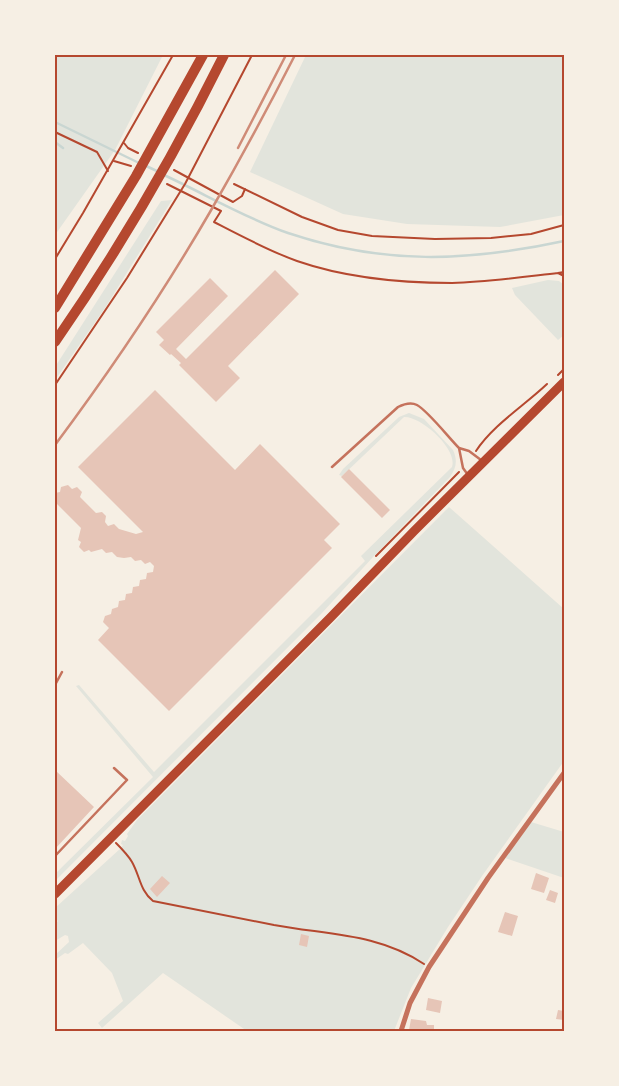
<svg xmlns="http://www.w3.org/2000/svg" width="619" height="1086" font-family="'Times New Roman',serif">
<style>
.green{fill:#e2e4dc}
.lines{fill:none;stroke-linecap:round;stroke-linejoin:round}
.stream{stroke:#c9d6d2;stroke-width:2.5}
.building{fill:#e6c5b7}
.path{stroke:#b5482f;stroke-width:2}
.service{stroke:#c5725c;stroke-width:2.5}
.minor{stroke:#c5725c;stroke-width:5}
.primary{stroke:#b5482f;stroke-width:9}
.motorway{stroke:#b5482f;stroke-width:10}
.rail{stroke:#cf8b77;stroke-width:2.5}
.neatline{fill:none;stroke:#b5482f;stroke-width:2}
</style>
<rect width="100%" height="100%" fill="#f6efe4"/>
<path class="green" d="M55,55H163L115,150L55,235Z
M306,55H564V215L500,227L407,224L343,214L250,172Z
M172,200L105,308L55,380V367L161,201Z
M548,280L559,281L564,285V335L558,340L515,295L512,288Z
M409,413L424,419L453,450C458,461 456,468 450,477L373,557L322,613L55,881V874L153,777L76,686L79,685L154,772L365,561L361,556L452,467C458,449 421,416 404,417L342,476L339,475L343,469L399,417Z
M449,507L564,609V761L482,876L448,927L411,988L394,1031H247L163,973L102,1028L98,1023L123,1001L112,973L83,943L68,954L65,953L55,960V955L69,942L68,936L65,935L55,941V924L58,921L55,918V908L121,848L123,845L121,844L122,840L125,841L128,836L127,834L137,820Z
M531,822L564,832V878L505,858Z"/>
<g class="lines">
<path class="stream" d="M55,122L139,163
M55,142L63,148
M144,165L159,172
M164,175C205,194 245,218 288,233C383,265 467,262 564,241"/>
</g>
<path class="building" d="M275,270L299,294L228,366L240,378L216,402L179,365L181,363L171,354L170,355L159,345L164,340L156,332L210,278L228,296L176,349L186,359Z
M155,390L235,470L260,444L340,524L324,540L332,548L169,711L98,640L109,628L103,622L105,616L111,614L112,609L118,607L119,601L125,600L126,594L132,593L133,587L139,586L140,580L146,579L147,573L153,572L154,566L150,562L145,564L141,560L135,561L131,557L124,558L117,557L112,552L106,553L102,549L91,552L89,550L84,552L79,547L81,542L78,540L81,528L55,502V493L60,492L61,487L68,485L72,489L77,487L82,492L80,497L96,513L102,512L106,516L105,522L108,526L114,524L119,529L136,534L143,532L78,467Z
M349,469L390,510L382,518L341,477Z
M55,770L94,807L55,849Z
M536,873L549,878L544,893L531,889Z
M162,876L170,883L157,897L150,889Z
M550,890L558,893L555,903L546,900Z
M505,912L518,916L512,936L498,932Z
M301,934L309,936L307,947L299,945Z
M428,998L442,1001L440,1013L426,1010Z
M558,1010L564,1011V1020L556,1019Z
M411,1019L426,1021L427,1025H434V1031L416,1029L415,1031L409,1030Z"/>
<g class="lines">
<path class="path" d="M55,132L97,152L108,171
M124,143L128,148L138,153
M114,161L131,166
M174,170L233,202L242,196L245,189
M167,184L221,211L214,222C241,236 269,251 297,261C346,278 400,283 452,283C487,282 523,277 558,273L564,276
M234,184L302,217L338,230L372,236L435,239L491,238L531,234L564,225
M55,259L83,213L173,55
M558,273L564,272
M558,375L564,369
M55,385L127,278L185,184L252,55
M476,451C493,425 525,405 547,384
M376,556L459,472
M116,843C122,849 128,855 132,862C140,876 140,891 153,901C194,909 234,917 274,925C327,935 377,933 424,964"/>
<path class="service" d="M459,448L463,468L468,475
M459,448L469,451L481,460
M332,467L398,407C404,404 411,402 417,405C428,411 449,438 459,448
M55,685L62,672
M55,856L127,780L114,768"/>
<path class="minor" d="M401,1031L410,1003L429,967L488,878L564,773"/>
<path class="primary" d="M55,894L331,617L414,531L564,382"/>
<path class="motorway" d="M55,308L136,176L203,55
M55,342C118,251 175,154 224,55"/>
<path class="rail" d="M238,148L286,55
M55,445C111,370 163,293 210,212C240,160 268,108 295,55"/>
</g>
<rect width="619" height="1086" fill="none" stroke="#f6efe4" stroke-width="112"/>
<rect x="56" y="56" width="507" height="974" class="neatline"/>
</svg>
